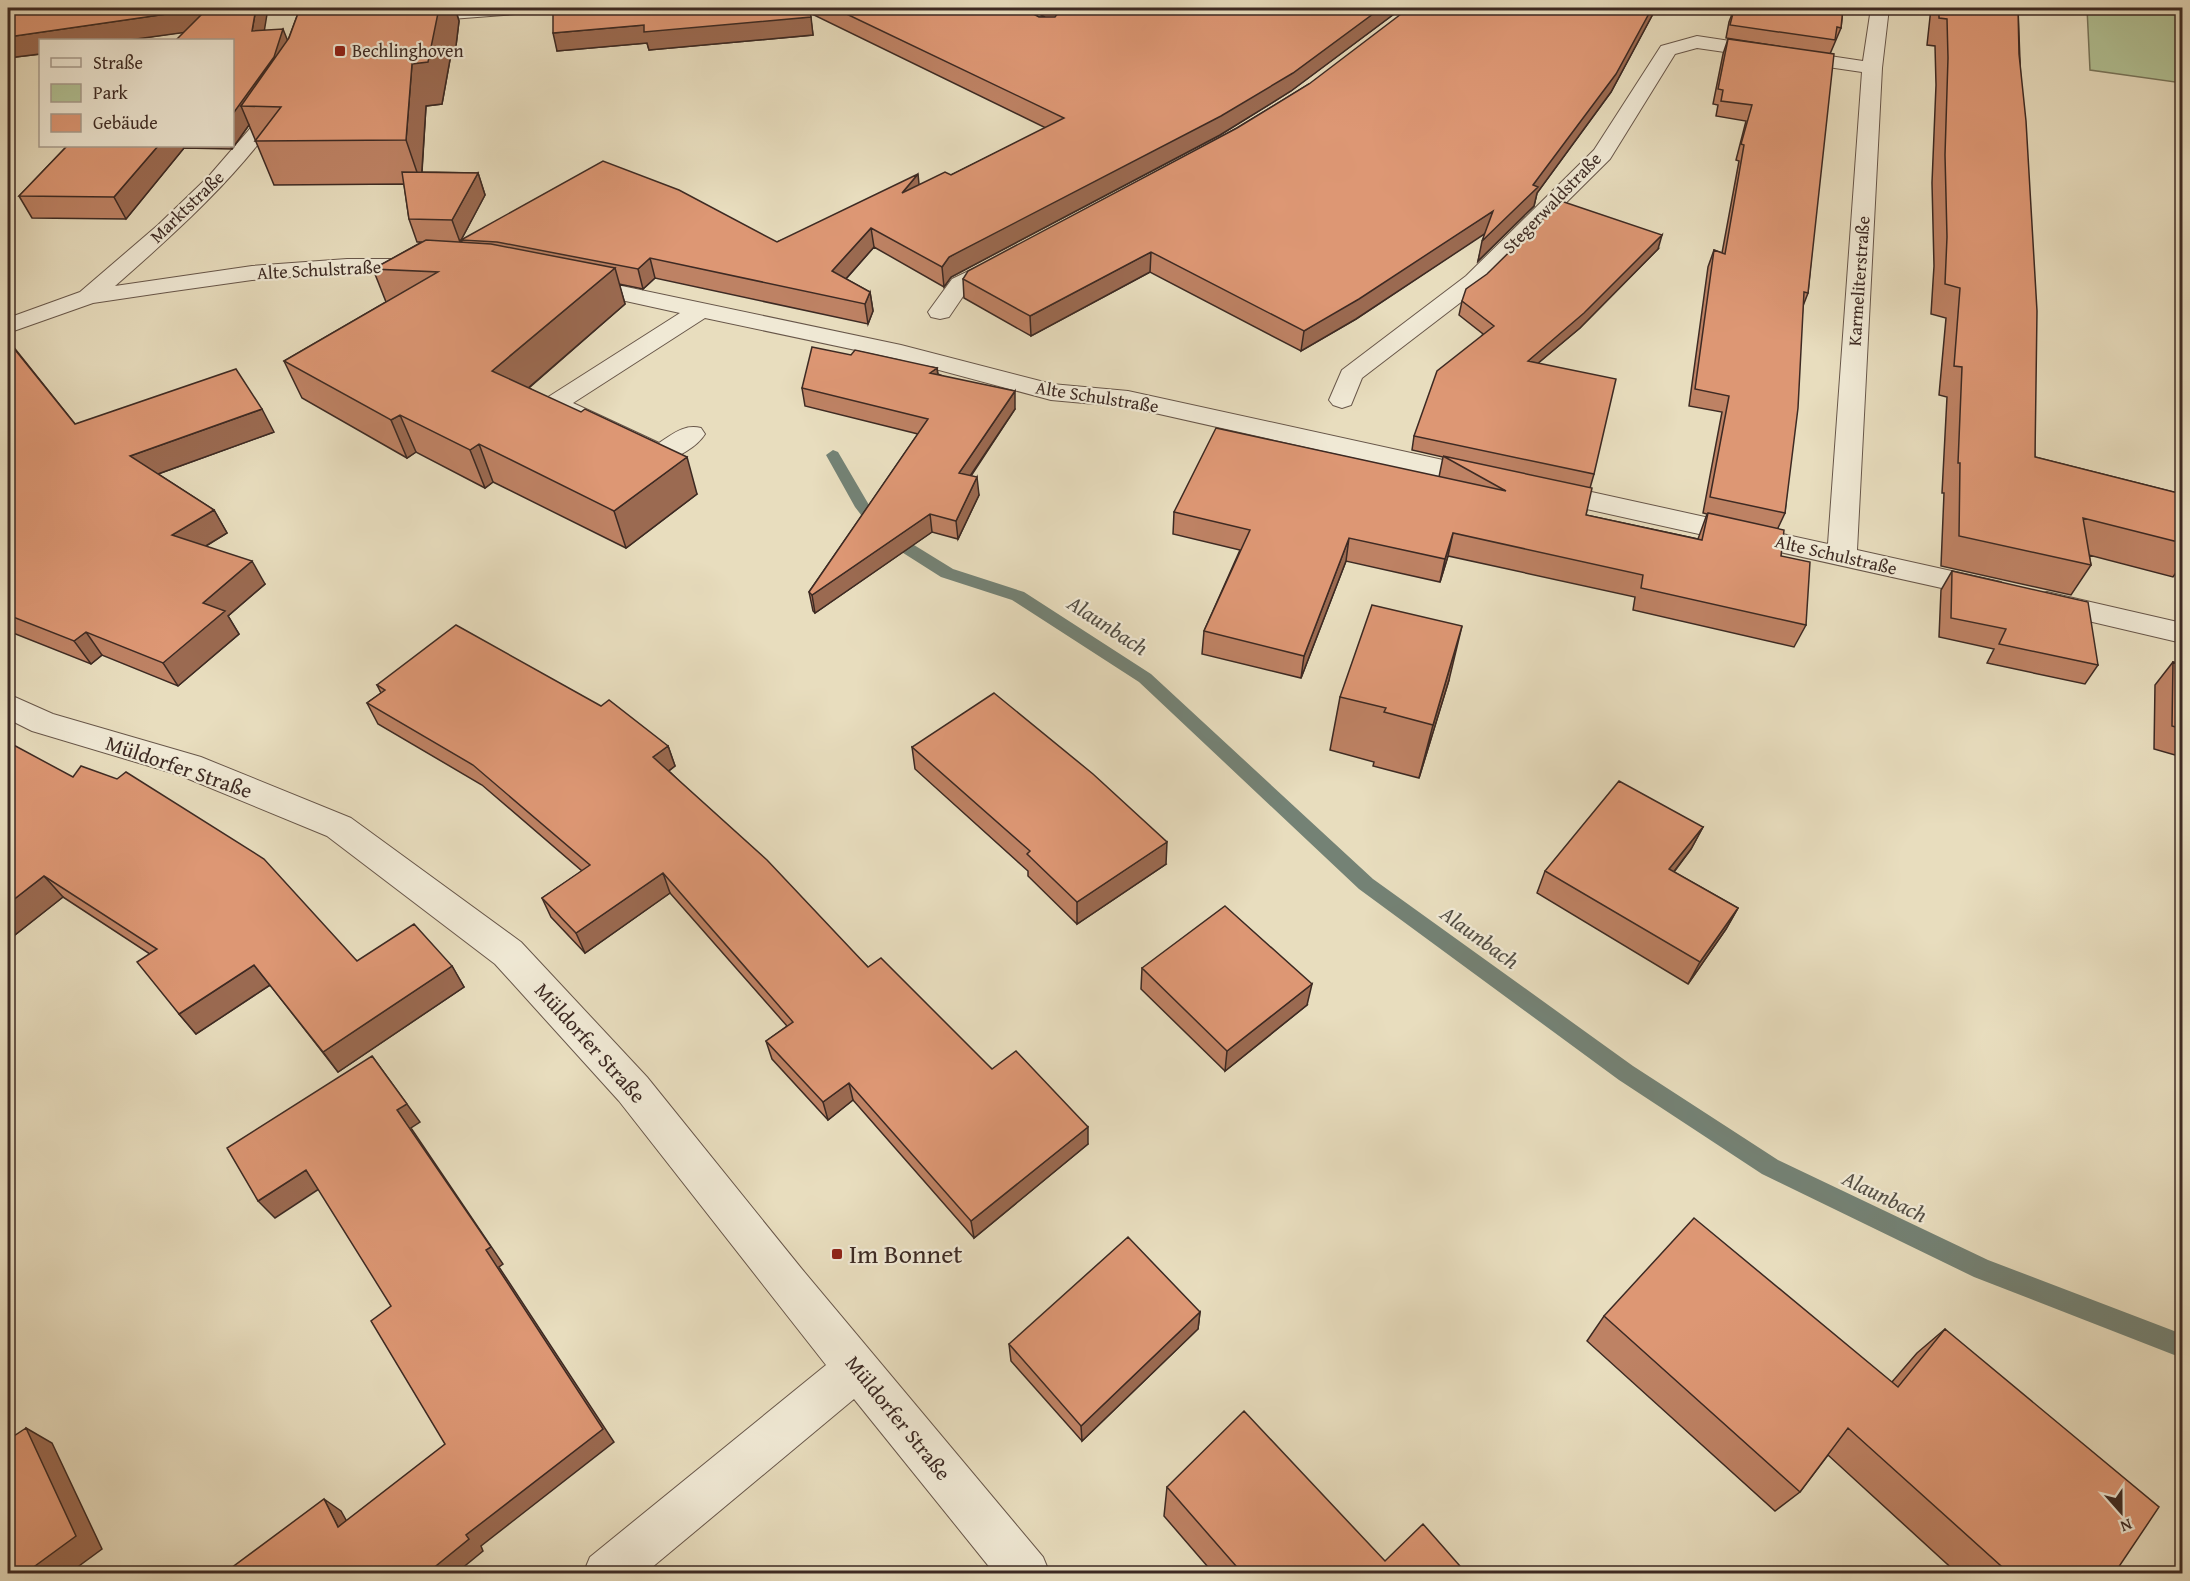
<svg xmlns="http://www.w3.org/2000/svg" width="2190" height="1581" font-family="'Gentium Book Plus',serif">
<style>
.green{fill:#b2c295;stroke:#78765c;stroke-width:1.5}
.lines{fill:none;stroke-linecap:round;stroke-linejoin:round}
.stream{fill:#748275;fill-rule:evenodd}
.minor-casing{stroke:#68574a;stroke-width:2}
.minor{fill:#f0e9d5;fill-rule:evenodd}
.wall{fill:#be8264;stroke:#3d2a23;stroke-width:1.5}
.shaded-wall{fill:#9b6a51;stroke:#3d2a23;stroke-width:1.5}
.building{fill:#dd9774;stroke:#3d2a23;stroke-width:1.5}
.poi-dot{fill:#8f2418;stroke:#f0e9d5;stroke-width:2}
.labels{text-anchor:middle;stroke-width:4.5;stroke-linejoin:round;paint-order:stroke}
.far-poi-label{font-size:18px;fill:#3d2a23;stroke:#f0e9d5;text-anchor:start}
.far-street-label{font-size:18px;fill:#3d2a23;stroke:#f0e9d5}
.street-label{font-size:21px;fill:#3d2a23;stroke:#f0e9d5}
.water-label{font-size:22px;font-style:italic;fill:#544f45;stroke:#f0e9d5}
.near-poi-label{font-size:26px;fill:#3d2a23;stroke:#f0e9d5;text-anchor:start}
</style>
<rect width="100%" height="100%" fill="#e8ddbe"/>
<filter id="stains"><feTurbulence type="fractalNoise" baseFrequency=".00333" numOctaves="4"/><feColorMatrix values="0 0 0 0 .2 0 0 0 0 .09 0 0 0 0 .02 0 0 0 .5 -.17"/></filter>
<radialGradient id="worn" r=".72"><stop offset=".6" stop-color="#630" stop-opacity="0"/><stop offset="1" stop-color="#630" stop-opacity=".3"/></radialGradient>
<path class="green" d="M2087,8H2182V83L2090,70Z"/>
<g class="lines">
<path class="stream" d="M833,450L838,452L869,505L888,529L953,569L1024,592L1151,674L1373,879L1633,1066L1778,1160L1988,1260L2182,1334V1358L1974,1277L1762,1174L1619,1080L1359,889L1139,682L1012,600L941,577L878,537L855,507L826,455Z"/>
<defs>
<path id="minor" d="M449,8H524L522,12L515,14L412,22L405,20L403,16L405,12Z
M1871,8H1889L1882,68L1857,550L2001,582L2006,589L2001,596L1991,599L1546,500L1536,497L1532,491L1536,485L1546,482L1828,544L1862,72L1697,48L1675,54L1610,159L1482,286L1362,378L1351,405L1342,408L1333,405L1329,400L1342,370L1466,276L1594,150L1661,46L1697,36L1863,61Z
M280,95L287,97L290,101C242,173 180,229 115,286L252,266L347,259H423L431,261L435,266L431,271L423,273H347L252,280L167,292L93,303L8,333V318L80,292L158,225L209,176L254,124L273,97Z
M1002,255L1010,257L1014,262L1010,267L968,289L949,317L940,319L931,317L928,312L952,279Z
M579,277L901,345L1052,384L1128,391L1484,469L1494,472L1498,478L1494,484L1484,487L1128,407L1051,400L898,359L705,318L573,403L659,443C673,434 684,424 701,428L705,434C697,447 676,459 661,462L545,409L541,404L545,399L680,313L571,289L567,284L571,279Z
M2047,592L2182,623V643L2037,609L2032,602L2037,595Z
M8,694L53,714L201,757L351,818L521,942L647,1077L801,1268L1043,1557L1050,1574H995L854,1399L644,1574H583L590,1557L826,1365L619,1101L495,964L327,836L179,775L32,731L8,719Z"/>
</defs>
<use href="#minor" class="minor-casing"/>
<use href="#minor" class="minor"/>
</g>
<path class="wall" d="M8,8L264,30L288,40L300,8H455L459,21L455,54H451L442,104L426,106L422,172L478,173L485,195L460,242H462L461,240L777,242L919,185L951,175L1046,128L810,13L813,35L649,50L647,43L557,51L553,8H1022L1039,17H1045L1027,8H1402L1291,91L1220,135L951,277L944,287L874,247L846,279L870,292L873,311L868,324L655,278L643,289L619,284L625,304L529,388L697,494L626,548L493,482L485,488L416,452L407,458L302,398L284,361L386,302L373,269L422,242H417L409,219L404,184L274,185L249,125L232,149L184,148L126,219L32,218L19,196L67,146H232L184,32L129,40H40V54L8,58Z
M1765,8H1843L1841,28L1830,54L1808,293L1803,306L1785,513L1778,528L1781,556L1806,625L1794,647L1633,610L1635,597L1448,556L1440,582L1346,561L1301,678L1202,654L1204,631L1240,550L1173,534L1174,512L1439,477L1443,457L1412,450L1414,436L1483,334L1459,315L1462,301L1658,249L1580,328L1538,363L1594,474L1590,488L1586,515L1698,539L1707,514L1703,513L1722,412L1689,406L1708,267L1714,250L1722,253L1739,161L1736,160L1746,121L1716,116L1718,105L1713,104L1723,54L1728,39L1808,51L1726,38L1729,22L1734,9L1764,10Z
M1931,8H2018L2035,457L2182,494V564L2173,577L2089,555L2091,565L2071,595L1941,566L1944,493H1942L1947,397L1939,395L1946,318L1931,314L1934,266L1932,183L1936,85L1935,46L1927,45Z
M1654,12L1611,92L1537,193L1534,206L1478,261L1485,233L1356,319L1301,351L1150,272L1031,336L964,298L963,279L1237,128L1309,84Z
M8,340L75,424L274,432L158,474L214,510L227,533L206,546L265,584L228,616L239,634L178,686L102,655L91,664L8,631Z
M851,355L937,368L938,374L1015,409L971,476L979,495L958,539L932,532L815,613L813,611L809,592L918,434L805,406L802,388Z
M1952,571L2098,665L2085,684L1987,663L1994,649L1939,637L1941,590Z
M2173,662L2182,665V757L2154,749L2155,685Z
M1449,680L1419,778L1373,766L1374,762L1330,750L1340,697Z
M377,685L668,746L675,766L669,771L868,967L992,1069L1088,1144L974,1238L853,1100L828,1120L772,1059L766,1041L787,1026L670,893L585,953L551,917L542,898L582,871L482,785L378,724L367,703L381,693Z
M8,742L357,961L452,966L464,987L338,1072L270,985L196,1034L179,1014L150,954L63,897L11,938L8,936Z
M912,747L1166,864L1077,924L1028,876V871L915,769Z
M1703,827L1691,849L1674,872L1738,908L1726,929L1688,984L1537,893L1545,871Z
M1142,968L1307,1005L1225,1071L1141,989Z
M1200,1312L1198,1329L1082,1441L1011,1361L1009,1344Z
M1604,1316L1892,1382L1917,1353L1945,1329L2114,1574H1958L1828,1455L1800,1492L1775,1511L1587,1341Z
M1167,1487L1385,1561L1467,1574H1214L1164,1516Z"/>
<path class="shaded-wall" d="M208,8L217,28L129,40H40V54L8,58V37Z
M256,8H268L261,51L252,31Z
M442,8H455L459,21L455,54H451L442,104L426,106L421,184L406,140L412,64L438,13Z
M1381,8H1402L1291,91L1220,135L951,277L944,287L942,267L949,257Z
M1652,8H1656L1654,12L1611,92L1537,193L1534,206L1478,261L1482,241L1533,185Z
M811,17L813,35L649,50L647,43L557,51L553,33L644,25Z
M283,29L291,49L241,106L249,125L232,149L230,146H232V115Z
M158,146H183L184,148L126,219L114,197Z
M478,173L485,195L460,242L452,220Z
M918,174L920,194L902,193Z
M1493,211L1489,231L1356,319L1301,351L1304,331Z
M871,228L874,247L835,291L832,271Z
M1662,235L1658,249L1580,328L1524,375L1528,361Z
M1151,252L1150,272L1031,336L1030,316Z
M650,258L655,278L643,289L638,269Z
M615,268L625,304L505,408L492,371Z
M870,292L873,311L868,324L865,304Z
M937,368L939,386L930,373Z
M1015,391V409L960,491L959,473Z
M262,409L274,432L144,479L130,456Z
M400,415L416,452L407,458L391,420Z
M479,444L493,482L485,488L470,450Z
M687,457L697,494L626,548L614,511Z
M977,477L979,495L958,539L956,521Z
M214,510L227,533L186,558L172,535Z
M930,514L932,532L815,613L812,595Z
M1453,533L1448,556L1440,582L1445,559Z
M1349,538L1346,561L1301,678L1304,656Z
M252,561L265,584L228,616L239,634L178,686L163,663L203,603Z
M1462,626L1449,680L1419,778L1433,725Z
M86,632L102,655L91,664L74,641Z
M668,746L675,766L660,777L653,757Z
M1703,827L1691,849L1659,891L1669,869Z
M1167,842L1166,864L1077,924V902Z
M663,873L670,893L585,953L576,933Z
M44,876L63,897L11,938L8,934V904Z
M1738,908L1726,929L1688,984L1700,962Z
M254,965L270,985L196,1034L179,1014Z
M452,966L464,987L338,1072L323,1052Z
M1312,984L1307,1005L1225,1071L1227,1051Z
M372,1056L420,1122L411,1128L503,1264L499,1267L614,1442L481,1546L483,1551L455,1574H426L466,1535L486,1250L397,1110Z
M849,1083L853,1100L828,1120L823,1102Z
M1088,1127V1144L974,1238L971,1221Z
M306,1170L322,1187L275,1218L258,1201Z
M1200,1312L1198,1329L1082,1441L1081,1426Z
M26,1428L52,1443L102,1549L68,1574H24Z
M324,1499L341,1511L356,1538L338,1527Z"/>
<path class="building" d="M8,8H256L252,31L283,29L274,57L232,115V40H176L208,8L8,37Z
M300,8H442L441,13H438L428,62L412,64L406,140L255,141L281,107L241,106L289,38Z
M553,8H809L811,17L644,32V25L553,33Z
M834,8H1022L1039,17H1055L1059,12L1057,8H1381L1293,73L1221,116L949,257L942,267L871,228L832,271L870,292L865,304L650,258L638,269L497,242L461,240L603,161L679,190L777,242L918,174L902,193L945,172L951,175L1064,118Z
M1409,8H1652L1616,74L1533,185L1538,187L1482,241L1493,211L1359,299L1304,331L1151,252L1030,316L963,279L968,271L1237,128L1309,84Z
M1766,8H1843L1841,28L1837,27L1835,40L1730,25L1734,9L1766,10Z
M1939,8H2018L2019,54L2026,121L2037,311L2035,457L2182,494V543L2083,518L2091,565L1959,536L1960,463H1958L1962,367L1954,366L1960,288L1945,284L1947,237L1945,155L1948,58L1947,19L1939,18Z
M1728,39L1834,54L1808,293L1804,292L1798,408L1785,513L1710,497L1729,396L1695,389L1714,250L1725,254L1744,145L1741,144L1752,105L1721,101L1723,90L1718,89Z
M67,146H158L114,197L19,196Z
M402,172L478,173L452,220L409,219Z
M1561,201L1662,235L1584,313L1528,361L1616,379L1594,474L1414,436L1437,371L1494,326L1462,301L1466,289L1487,274Z
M426,240L491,244L615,268L492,371L581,412L585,409L687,457L614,511L479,444L470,450L400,415L391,420L284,361L438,272L373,269Z
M8,341L75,424L236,369L262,409L130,456L214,510L172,535L252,561L203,603L225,611L163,663L86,632L74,641L8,615Z
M812,347L851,355L855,350L937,368L930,373L1015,391L959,473L977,477L956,521L930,514L812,595L809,592L928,419L802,388Z
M1216,428L1506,491L1443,456L1592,488L1586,515L1702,540L1708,513L1784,530L1781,556L1810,562L1806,625L1641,588L1643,575L1453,533L1445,559L1349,538L1304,656L1204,631L1250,530L1174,512Z
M1952,571L2088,602L2098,665L1999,644L2006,629L1951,618Z
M1372,605L1462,626L1433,725L1384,712L1386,708L1340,697Z
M456,625L601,706L609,700L668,746L653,757L767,860L868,967L881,958L992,1069L1016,1051L1088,1127L971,1221L849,1083L823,1102L766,1041L793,1022L663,873L576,933L542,898L590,865L473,765L367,703L385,690L377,685Z
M2173,662L2182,665V729L2172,726Z
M994,693L1093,774L1167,842L1077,902L1027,854L1030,851L912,747Z
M8,742L73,777L81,766L117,779L126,772L264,859L357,961L414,924L452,966L323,1052L254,965L179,1014L137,962L157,949L44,876L8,904Z
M1619,781L1703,827L1669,869L1738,908L1700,962L1545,871Z
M1225,906L1312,984L1227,1051L1142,968Z
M372,1056L407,1104L397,1110L491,1247L486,1250L603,1429L466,1535L469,1539L426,1574H223L324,1499L338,1527L445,1444L371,1321L391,1306L306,1170L258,1201L227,1148Z
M1694,1218L1898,1387L1945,1329L2159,1507L2114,1574H2010L1848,1428L1800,1492L1604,1316Z
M1128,1237L1200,1312L1081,1426L1009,1344Z
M1244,1411L1385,1561L1423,1524L1467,1574H1243L1167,1487Z
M26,1428L76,1536L24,1574H8V1440Z"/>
<g class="poi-dot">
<rect x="334" y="45" width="12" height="12" rx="3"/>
<rect x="831" y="1248" width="12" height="12" rx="3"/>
</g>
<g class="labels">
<g class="far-poi-label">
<text x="352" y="57">Bechlinghoven</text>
</g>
<g class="far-street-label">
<text transform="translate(1552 203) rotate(-46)" y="6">Stegerwaldstraße</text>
<text transform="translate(187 207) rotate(-44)" y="6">Marktstraße</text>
<text transform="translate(319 270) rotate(-3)" y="6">Alte Schulstraße</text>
<text transform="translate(1859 281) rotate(-86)" y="6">Karmeliterstraße</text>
<text transform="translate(1097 397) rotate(9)" y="6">Alte Schulstraße</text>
<text transform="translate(1836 555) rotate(13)" y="6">Alte Schulstraße</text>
</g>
<g class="street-label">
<text transform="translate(179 767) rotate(19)" y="7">Müldorfer Straße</text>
<text transform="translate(590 1043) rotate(48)" y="7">Müldorfer Straße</text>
<text transform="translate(898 1418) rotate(51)" y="7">Müldorfer Straße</text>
</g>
<g class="water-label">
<text transform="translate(1108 625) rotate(33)" y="8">Alaunbach</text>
<text transform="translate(1480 937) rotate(36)" y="8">Alaunbach</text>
<text transform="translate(1885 1196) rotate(26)" y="8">Alaunbach</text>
</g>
<g class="near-poi-label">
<text x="849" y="1263">Im Bonnet</text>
</g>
</g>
<rect width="2190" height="1581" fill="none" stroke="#e8ddbe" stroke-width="30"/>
<rect x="9" y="9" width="2172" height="1563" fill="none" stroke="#3d2a23" stroke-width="3"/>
<rect x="15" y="15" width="2160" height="1551" fill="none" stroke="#3d2a23" stroke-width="1.5"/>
<rect x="39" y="39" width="195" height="108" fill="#f0e9d5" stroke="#a89d8e" stroke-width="1.5"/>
<rect x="51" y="58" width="30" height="9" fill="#f0e9d5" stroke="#a89d8e" stroke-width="1.5"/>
<text x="93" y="69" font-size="18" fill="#3d2a23">Straße</text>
<rect x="51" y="84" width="30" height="18" fill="#b2c295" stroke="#a89d8e" stroke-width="1.5"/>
<text x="93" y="99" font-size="18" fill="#3d2a23">Park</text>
<rect x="51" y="114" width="30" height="18" fill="#dd9774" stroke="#a89d8e" stroke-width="1.5"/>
<text x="93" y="129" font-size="18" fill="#3d2a23">Gebäude</text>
<g transform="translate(2121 1512) rotate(159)" stroke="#f0e9d5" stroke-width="4.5" paint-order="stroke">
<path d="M0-4.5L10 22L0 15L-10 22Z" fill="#3d2a23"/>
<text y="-9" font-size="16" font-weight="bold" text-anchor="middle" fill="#3d2a23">N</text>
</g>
<rect width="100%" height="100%" filter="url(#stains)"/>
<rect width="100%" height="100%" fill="url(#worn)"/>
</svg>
